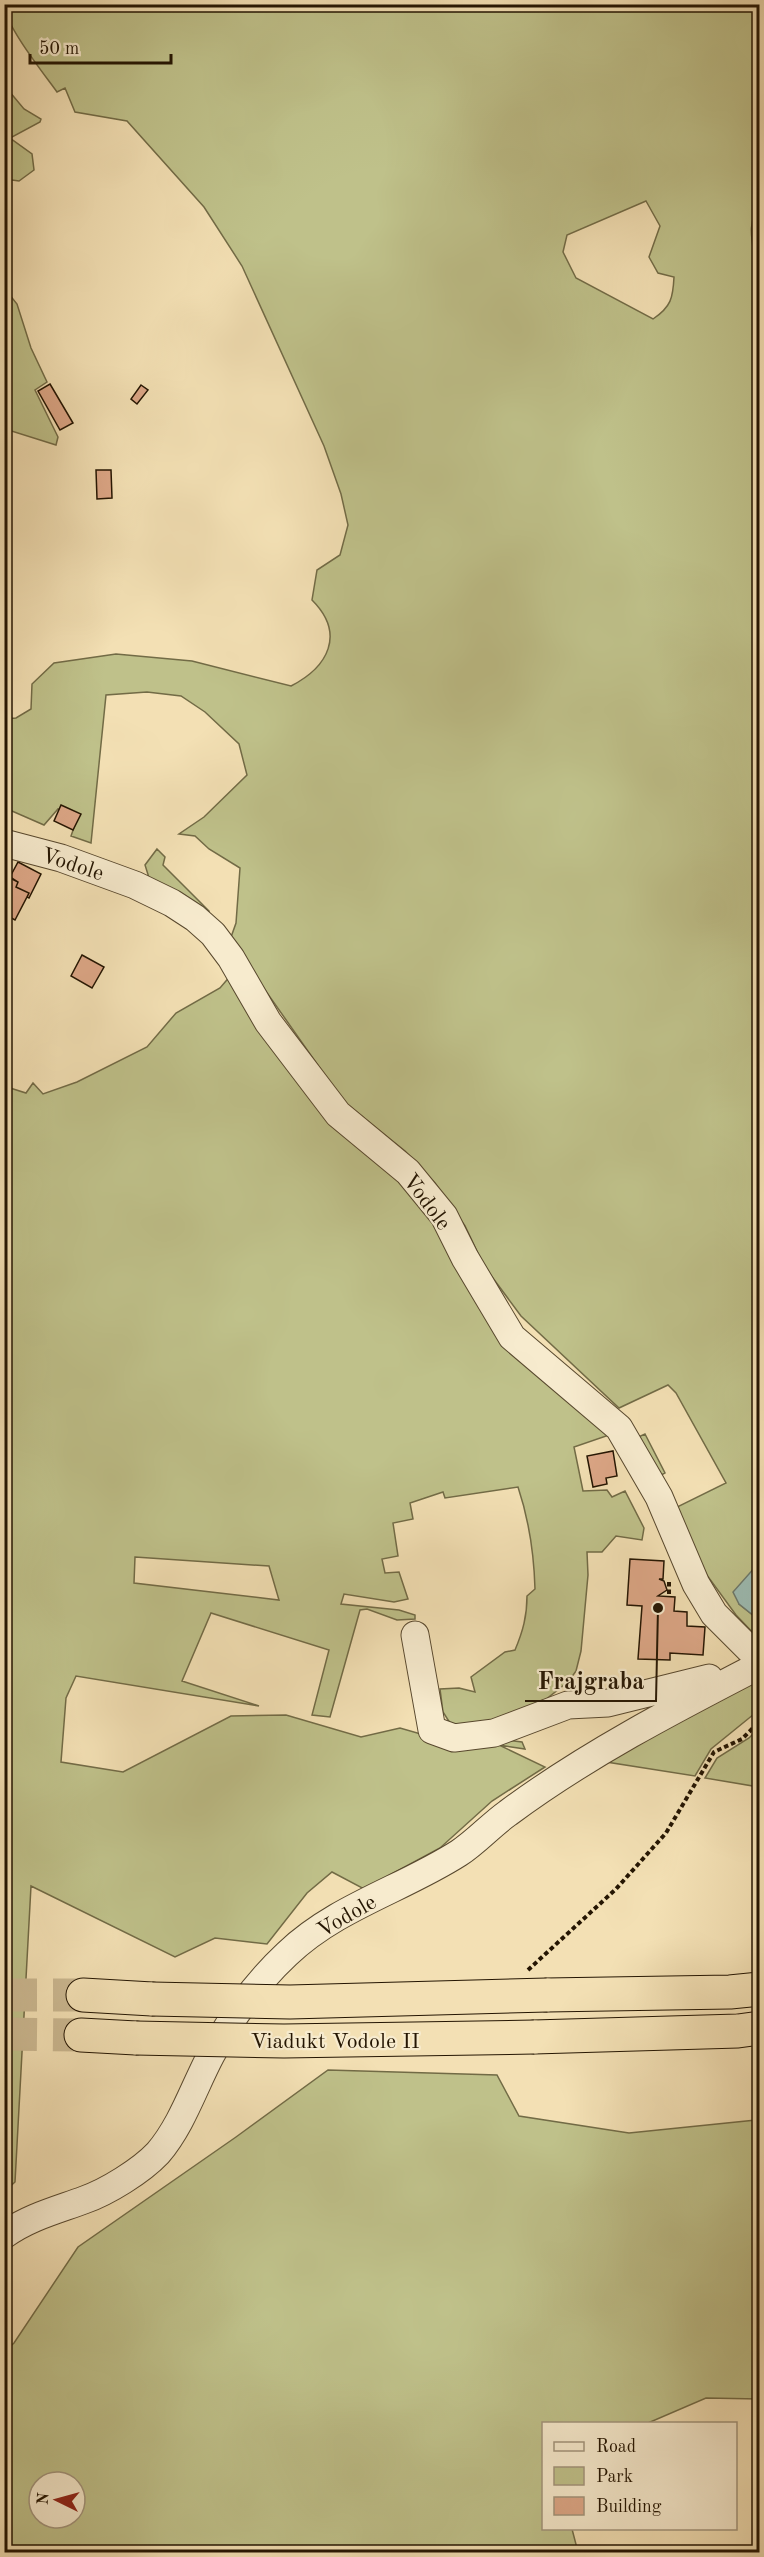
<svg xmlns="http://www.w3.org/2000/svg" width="764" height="2557" font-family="'Old Standard TT',serif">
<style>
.green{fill:#bfc18a;stroke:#726b46;stroke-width:1.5;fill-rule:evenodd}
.water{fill:#9dbcb3;stroke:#6d796c;stroke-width:1.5}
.building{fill:#dda787;stroke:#241502;stroke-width:1.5}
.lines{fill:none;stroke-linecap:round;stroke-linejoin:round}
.highway-tunnel{stroke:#cab790;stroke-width:33;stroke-dasharray:33 16;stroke-linecap:butt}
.minor-casing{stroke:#58482e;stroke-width:29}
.highway-casing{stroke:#241502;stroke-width:35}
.path{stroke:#241502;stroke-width:4;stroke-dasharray:4.5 3;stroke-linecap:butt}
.minor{stroke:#f7ebce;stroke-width:27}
.highway{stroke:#f3e0b4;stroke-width:33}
.highway-bridge-casing{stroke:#241502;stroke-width:35;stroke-linecap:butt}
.highway-bridge{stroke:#f3e0b4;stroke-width:33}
.labels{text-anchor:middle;stroke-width:4.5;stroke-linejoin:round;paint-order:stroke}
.street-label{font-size:22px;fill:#241502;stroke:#f7ebce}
.leader{fill:none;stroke:#241502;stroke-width:2}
.callout-dot{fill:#241502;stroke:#f7ebce;stroke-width:2}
.callout-label{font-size:24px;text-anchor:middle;font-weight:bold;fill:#241502;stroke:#f7ebce;stroke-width:4.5;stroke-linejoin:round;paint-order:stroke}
</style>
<rect width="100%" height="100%" fill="#f3e0b4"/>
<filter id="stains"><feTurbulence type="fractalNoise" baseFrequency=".00333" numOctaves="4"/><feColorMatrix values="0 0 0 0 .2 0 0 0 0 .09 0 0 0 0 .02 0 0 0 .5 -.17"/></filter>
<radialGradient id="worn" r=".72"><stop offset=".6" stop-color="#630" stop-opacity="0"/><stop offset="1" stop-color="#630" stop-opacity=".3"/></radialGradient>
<path class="green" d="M4,5H759L760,205C744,226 755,247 756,270H760V1569L757,1566L739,1604L759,1620V1639L736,1615L690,1552L673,1509L726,1483L676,1393L668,1385L619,1408L521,1316L484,1266L465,1226L435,1183L405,1151L343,1101L230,940L236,923L240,868L209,849L195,836L179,834L204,817L247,775L239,744L205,712L181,696L147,692L106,695L91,843L71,836L78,816L58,809L44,825L5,808V719L16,718L31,709L32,684L54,663L116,654L192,661L291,686C328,667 346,634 312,600L317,570L340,555L348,525L341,494L324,446L242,266L204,207L127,121L75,112L65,88L57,92C44,74 5,25 4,5ZM646,201L660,226L649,257L658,273L674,277C673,298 671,307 653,319L576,278L563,252L567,235Z
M4,85L24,109L41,119L40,122L10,138L32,154L34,170L19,181L5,179Z
M5,289L17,304L31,348L47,382L35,390L58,437L56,445L5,429Z
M157,849L165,857L163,865L209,911V919L150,881L145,865Z
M232,974L412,1186L501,1318L615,1433L574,1447L583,1491L607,1490L612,1497L625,1491L644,1528L642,1540L616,1536L602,1552H587L588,1575L581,1651L576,1671L569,1681L545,1700L470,1728L450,1723L443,1712L440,1689L459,1688L475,1692L471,1677L505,1652L515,1650C523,1631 527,1616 527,1596L535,1589C534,1554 529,1520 518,1487L445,1498L443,1492L410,1503L413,1519L393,1523L398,1556L382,1559L385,1573L399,1572L408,1599L394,1602L344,1594L341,1604L399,1610L415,1615V1619L397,1620L367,1609L360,1610L330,1717L312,1715L329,1650L211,1613L182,1681L259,1706L76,1676L66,1698L61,1762L123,1772L231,1716L286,1715L361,1737L400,1728L445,1741L490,1738L522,1742L525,1749L499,1745L545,1767L492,1801L440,1848L364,1889L332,1872L307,1893L267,1944L215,1938L175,1957L31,1886L15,2182L5,2191L4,1086L26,1093L33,1083L43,1094L77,1082L147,1047L176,1013L220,988ZM135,1557L269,1566L279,1600L134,1583Z
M645,1434L665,1473L656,1478L636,1438Z
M759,1681V1710L711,1749L695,1776L600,1761L732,1685Z
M759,1728V1787L705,1778L717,1758L749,1738Z
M328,2070L497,2075L519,2116L629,2133L756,2120L759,2118V2399L706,2398L648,2423L544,2424V2528L572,2529L578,2552H5V2351L14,2343L78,2247L236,2137ZM39,2482H75V2518H39Z"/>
<path class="water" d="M756,1566L759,1569V1620L739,1604L733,1592Z"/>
<path class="building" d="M50,384L73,423L60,430L38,391Z
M141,385L148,390L137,404L131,399Z
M96,470H111L112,498L97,499Z
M61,805L81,814L73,830L54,821Z
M18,862L41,874L29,898L27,897L29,893L16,887L18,882L10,877Z
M4,875L18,882L16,887L29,893L15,920L4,914Z
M82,955L104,967L92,988L71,976Z
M613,1451L617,1476L606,1478L607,1484L593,1487L587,1456Z
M630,1559L664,1561L663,1579H659L664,1581L667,1590L658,1596L675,1597L674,1611L687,1612V1626L705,1627L703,1655L670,1653V1660L638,1659L642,1606L627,1605Z"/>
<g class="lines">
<path class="highway-tunnel" d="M4,1995H83
M4,2034L81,2035"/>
<defs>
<path id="minor" d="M4,843L61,858L135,885L172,903L195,918L213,934L231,958L268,1022L338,1114L408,1172L444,1216L465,1258L512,1337L619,1428L659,1497L696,1584L714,1614L760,1660
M415,1635L432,1730L454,1738L494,1733L568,1705L608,1703L709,1678
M4,2235C29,2217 57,2210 84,2200C107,2192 141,2171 158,2153C182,2125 194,2087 211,2055C231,2018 257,1982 287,1954C336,1907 403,1889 459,1853C476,1842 491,1825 508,1813C586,1755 673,1710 760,1665"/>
<path id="highway" d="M83,1995L152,1999
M547,1995L730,1992L760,1989
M81,2035L136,2038
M534,2037L738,2031L760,2028"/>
</defs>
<use href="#minor" class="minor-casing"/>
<use href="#highway" class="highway-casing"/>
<path class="path" d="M669,1582V1596
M528,1970L616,1889L666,1833L714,1752L742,1739L760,1721"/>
<use href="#minor" class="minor"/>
<use href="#highway" class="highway"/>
<defs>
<path id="highway-bridge" d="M152,1999L290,2002L547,1995
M136,2038L284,2041L534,2037"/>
</defs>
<use href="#highway-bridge" class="highway-bridge-casing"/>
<use href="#highway-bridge" class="highway-bridge"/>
</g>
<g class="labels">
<g class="street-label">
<text transform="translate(73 863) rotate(18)" y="8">Vodole</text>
<text transform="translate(428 1201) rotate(53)" y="8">Vodole</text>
<text transform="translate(346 1915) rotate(-30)" y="8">Vodole</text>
<text x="335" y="2048">Viadukt Vodole II</text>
</g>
</g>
<path class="leader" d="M658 1608L656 1701H525"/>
<circle class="callout-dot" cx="658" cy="1608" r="6"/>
<g class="callout-label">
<text x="591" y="1689">Frajgraba</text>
</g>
<rect width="764" height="2557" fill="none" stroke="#f3e0b4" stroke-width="24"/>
<rect x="6" y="6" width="752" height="2545" fill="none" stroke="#241502" stroke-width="3"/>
<rect x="12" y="12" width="740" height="2533" fill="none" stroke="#241502" stroke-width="1.5"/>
<rect x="542" y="2422" width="195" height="108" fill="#f7ebce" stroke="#a3957c" stroke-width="1.5"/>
<rect x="554" y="2442" width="30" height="9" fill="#f7ebce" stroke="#a3957c" stroke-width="1.5"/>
<text x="596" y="2452" font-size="18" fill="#241502">Road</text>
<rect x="554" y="2467" width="30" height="18" fill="#bfc18a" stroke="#a3957c" stroke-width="1.5"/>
<text x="596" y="2482" font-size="18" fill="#241502">Park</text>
<rect x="554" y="2497" width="30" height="18" fill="#dda787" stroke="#a3957c" stroke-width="1.5"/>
<text x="596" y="2512" font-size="18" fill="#241502">Building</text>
<g transform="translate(57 2500) rotate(275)"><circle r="28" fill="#f7ebce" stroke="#a3957c" stroke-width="1.5"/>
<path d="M0-4.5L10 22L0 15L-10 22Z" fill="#8f2418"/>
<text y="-9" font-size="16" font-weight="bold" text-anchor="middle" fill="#241502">N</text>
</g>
<path d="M30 54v9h141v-9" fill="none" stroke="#241502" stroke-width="3"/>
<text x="39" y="54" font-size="18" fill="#241502" stroke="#f7ebce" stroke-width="4.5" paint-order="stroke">50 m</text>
<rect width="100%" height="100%" filter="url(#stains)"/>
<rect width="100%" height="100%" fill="url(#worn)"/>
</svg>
